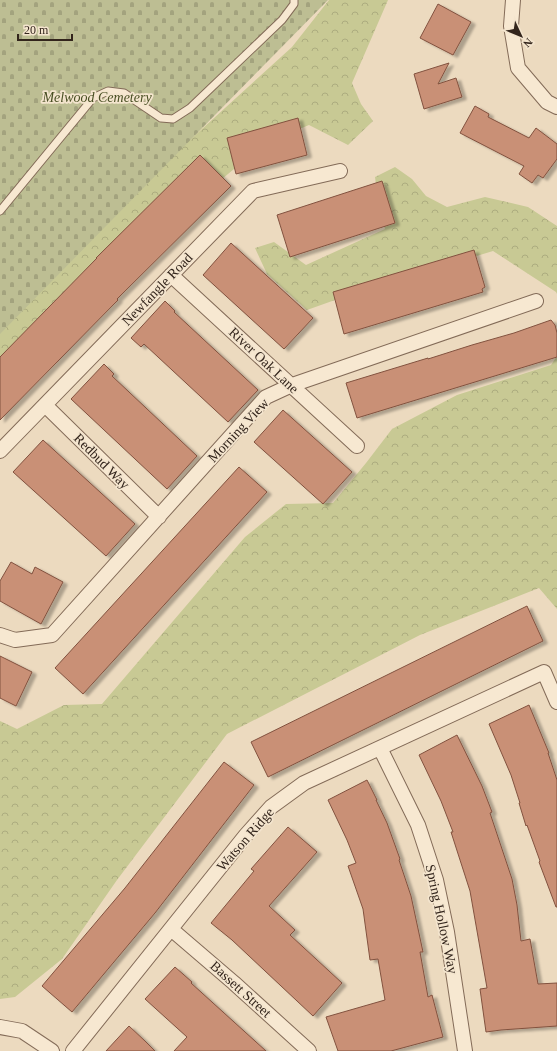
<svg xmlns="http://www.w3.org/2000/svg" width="557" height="1051" font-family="'Times New Roman',serif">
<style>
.forest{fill:url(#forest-crowns)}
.cemetery{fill:url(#cemetery-stones)}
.building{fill:#c99076;stroke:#82523f;filter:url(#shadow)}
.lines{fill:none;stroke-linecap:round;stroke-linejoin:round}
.lane-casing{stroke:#836b58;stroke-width:9}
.street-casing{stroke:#836b58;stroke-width:16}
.lane{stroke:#f7e8d1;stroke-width:7}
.street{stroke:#f7e8d1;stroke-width:14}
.labels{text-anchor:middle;stroke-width:3.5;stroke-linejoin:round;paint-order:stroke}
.park-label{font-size:14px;font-style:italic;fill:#494f23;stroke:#f4e5ce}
.street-label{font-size:14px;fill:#33251c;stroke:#f4e5ce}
</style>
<defs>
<pattern id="forest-crowns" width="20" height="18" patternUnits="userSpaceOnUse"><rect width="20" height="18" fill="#c8c994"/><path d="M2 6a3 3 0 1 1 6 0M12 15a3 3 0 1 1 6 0" fill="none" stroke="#acac7f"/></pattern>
<pattern id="cemetery-stones" width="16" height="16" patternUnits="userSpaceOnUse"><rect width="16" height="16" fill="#bdbe93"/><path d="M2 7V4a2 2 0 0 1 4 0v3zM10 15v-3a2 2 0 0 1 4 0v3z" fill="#a3a37e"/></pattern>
<filter id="shadow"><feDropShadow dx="4.5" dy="2.5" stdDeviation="1" flood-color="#0004"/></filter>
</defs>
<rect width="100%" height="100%" fill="#ecdabf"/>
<path class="forest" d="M329,0H388L352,83L361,104L373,121L348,145L309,125L264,144L175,218L0,368V313L292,47Z
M395,167L412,179L426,196L447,207L485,197L528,207L557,226V294L556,292L493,251L349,295L307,310L267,274L255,248L274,242L306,265L385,229L378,200L375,177Z
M557,356V609L539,588L420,635L227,734L117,880L62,959L15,997L0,999V721L17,729L64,705L102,704L245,537L286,504L333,503L366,463L392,429L457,395L551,365Z"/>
<path class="cemetery" d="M0,0H328L0,334Z"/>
<path class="building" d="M438,4L471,22L453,55L420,38Z
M449,63L438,84L456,78L462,97L424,109L414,74Z
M475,106L489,114L488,117L529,138L536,128L557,144V159L543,178L538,175L532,183L519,174L524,166L460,133Z
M298,118L307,155L236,174L227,138Z
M200,155L231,186L117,299L118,300L0,420V357L97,258H96Z
M382,181L395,223L290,257L277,215Z
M231,243L313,318L284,349L203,275Z
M474,250L485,287L482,289L483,292L344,334L333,292Z
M165,301L175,311L174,312L258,390L228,422L144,344L141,347L131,338Z
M551,320L555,325L557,333V357L357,418L346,383L428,358V359L472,345L514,333Z
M104,364L114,374L112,376L197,456L167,489L71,399Z
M283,410L352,472L323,504L254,442Z
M43,440L135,524L106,556L13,472Z
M239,467L267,492L83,694L55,668Z
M11,562L32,574L35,567L63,582L41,624L0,601V581Z
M527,606L543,641L268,777L251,742Z
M0,656L32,672L16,706L0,698Z
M529,705L549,753H548L557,780V907H556L539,862L540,861L527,825L526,826L519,803H520L511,775L489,724Z
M457,735L482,786L492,812L490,813L512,879L517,905L521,941L530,939L538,984L557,983V1026L501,1030L486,1032L480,989L487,988L470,891L451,832H453L441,801L419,755Z
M224,762L254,785L155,913L72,1012L42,986L125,888Z
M367,780L377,800H376L387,823L400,859L399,860L411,896L423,952H420L428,997L432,995L443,1037L391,1051H338L326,1017L385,1000L378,959L370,960L363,909L348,866L356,863L347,840L328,800Z
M288,827L317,852L269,906L295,930L290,935L342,983L313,1016L232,940L211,923L254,871L251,869Z
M175,967L192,982L191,983L266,1051H174L187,1037L145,999Z
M129,1026L145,1041L155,1051H106Z"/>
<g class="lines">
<defs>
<path id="lane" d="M0,211L93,98L108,91L124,93L161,118L173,119L190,108L282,20L294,4V0"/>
<path id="street" d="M513,0L511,26L518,68L547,102L557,107
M171,275L357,446
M45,405L159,517
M0,451L253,191L340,171
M0,635L15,640L52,635L266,397L292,385L536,301
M380,748L418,825L436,880L447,932L465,1051
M171,929L234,983L309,1051
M0,1027L22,1031L52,1051
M73,1051L246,835L271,807L304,783L544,672L557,702"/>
</defs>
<use href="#lane" class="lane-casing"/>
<use href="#street" class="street-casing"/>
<use href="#lane" class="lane"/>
<use href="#street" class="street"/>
</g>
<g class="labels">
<g class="park-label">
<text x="97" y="102">Melwood Cemetery</text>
</g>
<g class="street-label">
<text transform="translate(157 289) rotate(-46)" y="5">Newfangle Road</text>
<text transform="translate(264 360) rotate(43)" y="5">River Oak Lane</text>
<text transform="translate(238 430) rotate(-47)" y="5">Morning View</text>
<text transform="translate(102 461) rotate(45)" y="5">Redbud Way</text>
<text transform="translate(245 839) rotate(-49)" y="5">Watson Ridge</text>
<text transform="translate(442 919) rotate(78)" y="5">Spring Hollow Way</text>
<text transform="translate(241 989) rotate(42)" y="5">Bassett Street</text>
</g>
</g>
<g transform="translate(521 36) rotate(134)" stroke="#f4e5ce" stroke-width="3" paint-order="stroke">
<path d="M0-3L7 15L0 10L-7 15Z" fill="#33251c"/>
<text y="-6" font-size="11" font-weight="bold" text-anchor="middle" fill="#33251c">N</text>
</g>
<path d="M18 34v6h54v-6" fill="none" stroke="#33251c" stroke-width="2"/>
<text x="24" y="34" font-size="12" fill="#33251c" stroke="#f4e5ce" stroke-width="3" paint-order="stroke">20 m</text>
</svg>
